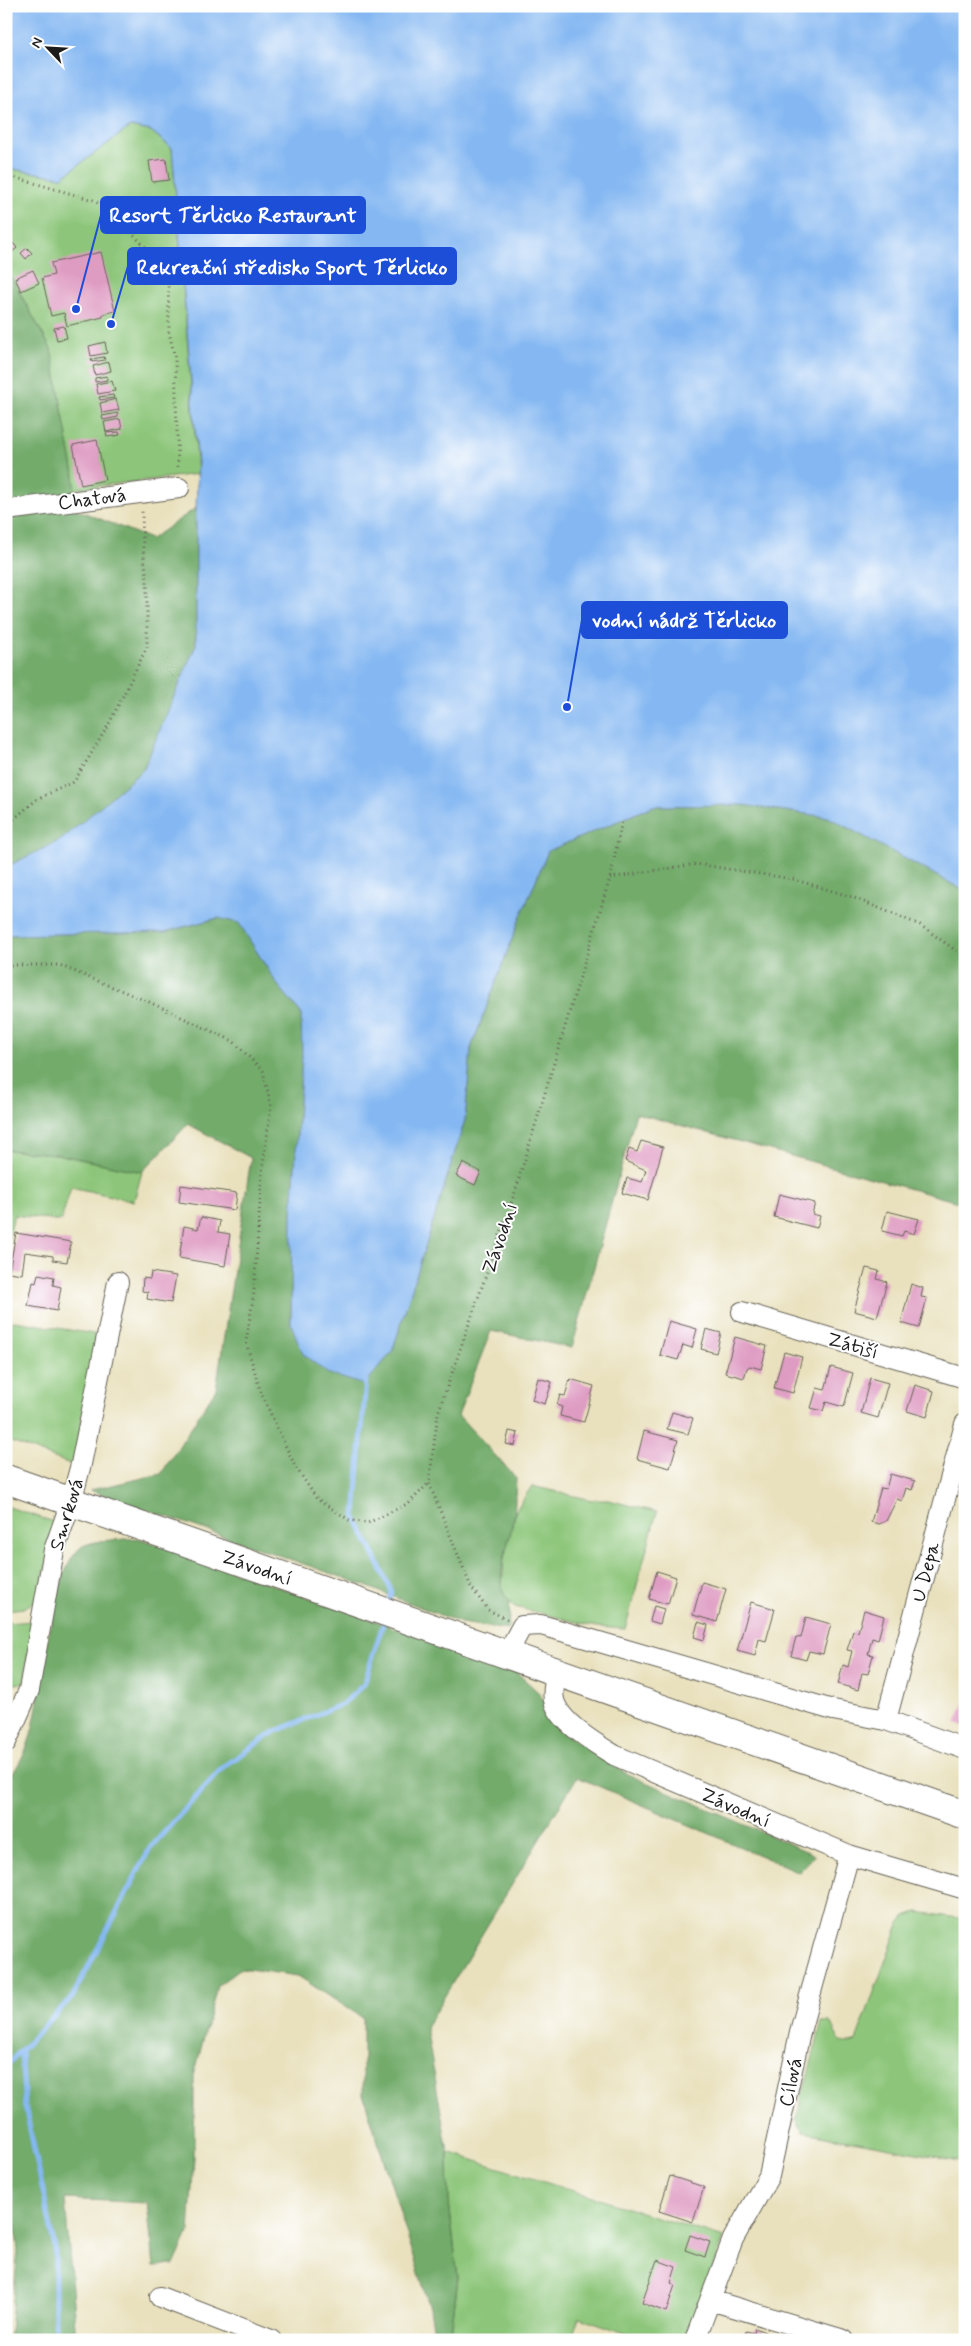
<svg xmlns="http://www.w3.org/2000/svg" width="971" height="2346" font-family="Mynerve,sans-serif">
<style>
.green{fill:#8dc67a;stroke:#54714b}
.forest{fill:#72ab6a;stroke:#476443}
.water{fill:#85b8f2;stroke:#506a87}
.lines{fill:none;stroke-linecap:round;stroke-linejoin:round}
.stream{stroke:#85b8f2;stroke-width:5}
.building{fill:#df9cc3}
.minor-casing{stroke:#646155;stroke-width:22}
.secondary-casing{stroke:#646155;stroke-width:30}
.path{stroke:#646155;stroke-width:3;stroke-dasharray:1 4;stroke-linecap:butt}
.minor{stroke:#fff;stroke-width:20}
.secondary{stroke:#fff;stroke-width:28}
.labels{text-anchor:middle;stroke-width:4;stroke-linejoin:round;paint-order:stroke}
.street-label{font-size:20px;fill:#1c1c1c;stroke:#fff}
.leader{fill:none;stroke:#1d4ed8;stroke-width:2}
.callout-dot{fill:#1d4ed8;stroke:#fff;stroke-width:2}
.callout{fill:#1d4ed8;stroke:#1d4ed8;stroke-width:2}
.callout-label{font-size:21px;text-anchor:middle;font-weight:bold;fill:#fff}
</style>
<rect width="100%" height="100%" fill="#fff"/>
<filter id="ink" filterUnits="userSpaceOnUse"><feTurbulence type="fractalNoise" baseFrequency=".02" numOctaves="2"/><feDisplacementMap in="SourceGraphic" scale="10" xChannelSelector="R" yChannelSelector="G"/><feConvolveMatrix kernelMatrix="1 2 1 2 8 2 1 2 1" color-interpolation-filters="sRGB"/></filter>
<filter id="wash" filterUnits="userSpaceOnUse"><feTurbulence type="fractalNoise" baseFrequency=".0096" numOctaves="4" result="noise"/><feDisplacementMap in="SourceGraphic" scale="20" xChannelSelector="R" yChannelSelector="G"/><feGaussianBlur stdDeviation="1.12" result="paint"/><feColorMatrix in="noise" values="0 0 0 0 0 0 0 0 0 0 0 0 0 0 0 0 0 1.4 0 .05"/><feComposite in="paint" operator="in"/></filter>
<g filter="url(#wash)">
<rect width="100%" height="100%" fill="#e9e1be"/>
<path class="green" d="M130,127L151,131L172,148L198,474L74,489V475L51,349L6,268V168L62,177Z
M6,1150L56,1154L142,1172L134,1201L71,1187L61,1221L14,1215L8,1239L6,1238Z
M15,1321L100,1335L73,1465L6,1440V1323Z
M532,1486L592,1500H608L657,1512L625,1629L597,1627L515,1607L505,1597L502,1587L504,1558L516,1510Z
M6,1506L57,1523L37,1600L24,1608L6,1610Z
M33,1621L24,1683L6,1685V1623Z
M917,1912L965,1919V2162L804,2132L796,2120L822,2022H830C836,2033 839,2049 856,2041L899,1924L906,1916Z
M448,2152L724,2238L688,2340H645L579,2317L571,2340H450L458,2278L449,2203Z"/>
<path class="forest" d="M6,268L51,349L74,475L75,509L151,539L196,508V645L143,770L61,840L6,867Z
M743,805L828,817L965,891V1204L636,1113L572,1348L491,1331L458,1415L516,1478C515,1492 515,1505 514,1518C511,1540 490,1584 510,1602L508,1630L461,1623L350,1580L90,1490L161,1474L216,1389L251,1158L188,1124L142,1172L56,1154L6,1150V935L164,932L219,918L239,922L277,984L301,1013L302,1057L292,1215L291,1324L392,1352L465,1120L471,1048L518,923L548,851L653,806Z
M138,1538L513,1669L539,1693L561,1731L627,1774L815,1855L799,1872L577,1777L426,2027L448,2152L449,2203L458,2278L450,2340H435L430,2308L363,2094V2018L298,1976L241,1968L217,1986L194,2076V2158L189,2232L174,2265L154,2266L147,2203L65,2199L76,2340H9L18,2251L13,2202H6V1782C17,1770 26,1751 31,1735C42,1699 51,1559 85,1545C101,1539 122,1540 138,1538Z"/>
<path class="water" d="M6,6H965V891L828,817L743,805L653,806L548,851L518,923L471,1048L465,1120L392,1352L364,1385L327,1373L303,1354L291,1324L292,1215L302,1057L301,1013L277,984L239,923L218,918L164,932L6,935V867L61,840L143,770L196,645V508L198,464L172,148L151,131L130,127L62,177L6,168Z"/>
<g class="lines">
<path class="stream" d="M366,1379L355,1516L392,1592L388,1605
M21,2053L25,2106L55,2248V2340
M6,2066L73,1996L150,1848L223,1767L274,1732L343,1704L364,1684L384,1621"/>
</g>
<g id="blocks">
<path class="building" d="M166,159L169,180L152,182L149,161Z
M13,243L17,248L11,253L7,248Z
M27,248L32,253L26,259L21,253Z
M101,252L115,311L103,314V317L67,326L64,313L51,316L42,278L54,275L51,263Z
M33,270L39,283L21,291L15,278Z
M64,326L67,338L57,340L54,328Z
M105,342L107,353L91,356L89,346Z
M104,357L105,360L92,362L91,359Z
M109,362L111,371L95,375L93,366Z
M107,376V380L95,382V378Z
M112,381L115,391L98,394L96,384Z
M113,395L114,398L100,400L99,397Z
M116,399L119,410L102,413L100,403Z
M118,413V417L103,420L102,416Z
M120,419L122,429L106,432L104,422Z
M119,432L120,435L107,437L106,433Z
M97,440L105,480L81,485L73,445Z
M641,1141L663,1147L648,1200L622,1193L627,1178L642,1182L646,1170L625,1161L629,1149L637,1152Z
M463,1163L481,1172L475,1185L456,1176Z
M181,1185L237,1193L235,1210L179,1202Z
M779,1194L815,1203L812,1214L820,1216L817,1228L774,1217Z
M887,1211L919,1219L914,1234L904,1231L902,1236L882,1231Z
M201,1217L220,1221L218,1232L230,1234L225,1266L179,1258L184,1226L198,1229Z
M16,1233L71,1242L67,1262L53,1260V1256L25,1252L22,1274L9,1272Z
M866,1268L879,1271L877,1279L887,1282L877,1317L854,1311Z
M151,1272L176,1276L171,1303L147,1299L148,1292L142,1291L143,1278L150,1279Z
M38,1274L54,1277L53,1285L61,1287L57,1311L28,1306L33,1282L36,1283Z
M911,1284L923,1288L921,1297L927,1298L919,1328L901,1323Z
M669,1321L697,1329L692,1348L683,1345L678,1360L660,1355Z
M706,1329L721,1333L716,1353L701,1349Z
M735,1337L767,1346L761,1369L750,1366L747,1368L744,1378L725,1373Z
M784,1352L802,1357L793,1393L774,1388Z
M831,1367L853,1373L844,1407L826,1402L823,1411L811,1408L817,1388L825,1390Z
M538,1378L552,1382L545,1404L532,1400Z
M870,1378L888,1383L878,1418L861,1413Z
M570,1379L594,1386L584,1422L560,1416L562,1407L557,1405L560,1395L565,1396Z
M915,1385L934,1391L927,1417L907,1411Z
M672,1412L693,1418L688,1434L667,1429Z
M509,1431L518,1433L515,1446L506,1444Z
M644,1431L678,1440L670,1468L637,1459Z
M890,1474L915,1481L912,1490L906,1488L902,1501L897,1499L886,1521L879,1524L871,1522L881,1488L886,1489Z
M657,1571L676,1577L668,1604L649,1599Z
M702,1582L726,1589L717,1622L693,1615Z
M751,1602L775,1609L766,1641L759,1639L755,1656L737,1651Z
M654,1606L664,1609L660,1624L650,1621Z
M864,1610L884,1616L878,1640L872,1638L868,1654L873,1655L868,1674L862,1673L858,1690L838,1684L843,1665L848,1667L852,1651L847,1650L853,1631L858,1632Z
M806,1617L831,1624L823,1654L809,1651L806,1660L791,1656L796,1637L801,1638Z
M698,1622L708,1625L704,1640L694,1637Z
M965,1701V1726L956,1723Z
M670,2176L704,2187L693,2222L659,2211Z
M690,2235L710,2242L705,2257L685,2250Z
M657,2260L676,2267L671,2283L675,2285L666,2312L642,2303Z
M755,2328L765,2332L763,2340H744L746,2331L754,2333Z"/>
</g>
</g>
<g filter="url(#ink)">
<use href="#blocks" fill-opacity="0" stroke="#646155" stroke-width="1"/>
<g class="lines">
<defs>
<path id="minor" d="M6,510L179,488
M742,1312L965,1378
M507,1654L522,1626L541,1625L833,1710L886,1720L965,1749
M557,1672C555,1680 552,1692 554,1700C559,1722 596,1744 614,1755L849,1855L965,1889
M886,1720L965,1424
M6,1742L29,1690L54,1550L71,1502L81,1464L118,1282
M160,2297L271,2340
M710,2300L844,2340
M695,2340L733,2239L769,2176L801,2028L849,1855"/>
<path id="secondary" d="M6,1479L965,1815"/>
</defs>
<use href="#minor" class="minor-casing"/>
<use href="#secondary" class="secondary-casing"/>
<path class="path" d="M6,175L93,200L111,212L168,270L169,332L175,358L178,470
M6,826L37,799L74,782L109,724L147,647V580L143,549L142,511
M610,878L696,864L793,879L852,897L920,925L965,957
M6,965H59L149,1002L233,1041L263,1071L271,1106L262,1172L254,1292L246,1342L261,1393L295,1466L317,1499L349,1520L368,1523L409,1503L429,1483
M507,1619L488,1610L471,1587L429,1483L438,1413L515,1192L610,878L622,821"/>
<use href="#minor" class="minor"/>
<use href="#secondary" class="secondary"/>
</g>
</g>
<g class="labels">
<g class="street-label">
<text transform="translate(92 498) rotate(-7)" y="7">Chatová</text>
<text transform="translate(499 1238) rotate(-71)" y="7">Závodní</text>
<text transform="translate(853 1345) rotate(16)" y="7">Zátiší</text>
<text transform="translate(66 1514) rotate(-73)" y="7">Smrková</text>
<text transform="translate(257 1567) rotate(19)" y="7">Závodní</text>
<text transform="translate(925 1572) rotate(-75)" y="7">U Depa</text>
<text transform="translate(736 1807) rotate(23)" y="7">Závodní</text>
<text transform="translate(790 2082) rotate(-78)" y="7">Cílová</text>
</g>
</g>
<path class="leader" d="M76 309L101 215M111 324L128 266M567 707L582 620"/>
<g class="callout-dot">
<circle cx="76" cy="309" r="5"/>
<circle cx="111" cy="324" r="5"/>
<circle cx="567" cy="707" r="5"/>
</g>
<g class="callout">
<rect x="101" y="197" width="264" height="36" rx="5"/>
<rect x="128" y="248" width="328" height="36" rx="5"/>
<rect x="582" y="602" width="205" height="36" rx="5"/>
</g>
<g class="callout-label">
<text x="233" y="222">Resort Těrlicko Restaurant</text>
<text x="292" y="274">Rekreační středisko Sport Těrlicko</text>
<text x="684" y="627">vodní nádrž Těrlicko</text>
</g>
<rect width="971" height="2346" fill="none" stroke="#fff" stroke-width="25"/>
<g transform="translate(48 48) rotate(295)" stroke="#ffffff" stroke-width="4" paint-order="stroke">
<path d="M0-4L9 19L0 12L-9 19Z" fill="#1c1c1c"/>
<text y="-8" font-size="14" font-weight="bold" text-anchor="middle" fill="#1c1c1c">N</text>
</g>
</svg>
